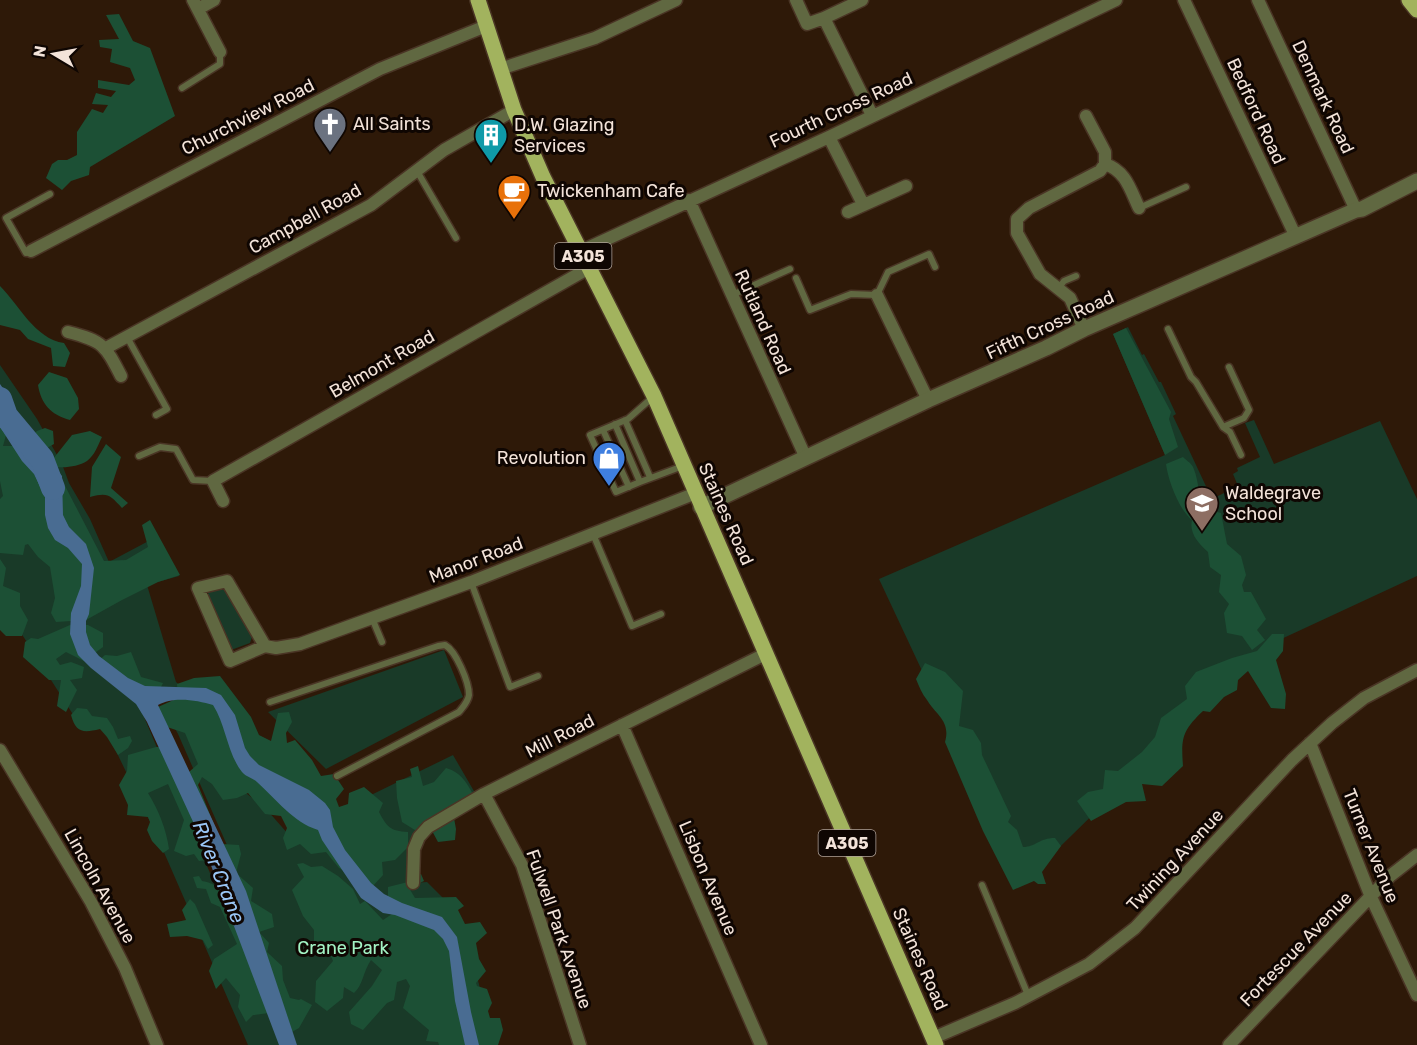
<svg xmlns="http://www.w3.org/2000/svg" width="1417" height="1045" font-family="Rubik,sans-serif">
<style>
.green{fill:#193a28}
.forest{fill:#1c5035}
.water{fill:#496c92}
.lines{fill:none;stroke-linecap:round;stroke-linejoin:round}
.river{stroke:#496c92;stroke-width:24}
.service-casing{stroke:#4a3525;stroke-width:9}
.minor-casing{stroke:#4a3525;stroke-width:15}
.tertiary-casing{stroke:#4a3525;stroke-width:18}
.primary-casing{stroke:#4a3525;stroke-width:18}
.service{stroke:#606841;stroke-width:6}
.minor{stroke:#606841;stroke-width:12}
.tertiary{stroke:#606841;stroke-width:15}
.primary{stroke:#a2b35e;stroke-width:15}
.labels{text-anchor:middle;stroke-width:6;stroke-linejoin:round;paint-order:stroke}
.shield{fill:#0f0602;stroke:#afa198;stroke-width:1.5}
.shield-label{font-size:16px;font-weight:bold;fill:#f3e3d9}
.street-label{font-size:18px;fill:#f3e3d9;stroke:#0f0602}
.poi-label{font-size:18px;fill:#f3e3d9;stroke:#0f0602;text-anchor:start}
.park-label{font-size:18px;fill:#a3f3c4;stroke:#0f0602}
.water-label{font-size:20px;font-style:italic;fill:#9ac6f5;stroke:#0f0602}
</style>
<rect width="100%" height="100%" fill="#2e1908"/>
<path class="green" d="M1128,327L1142,355L1144,354L1159,382H1161L1176,414L1173,416L1212,499L1238,486L1233,474L1238,471L1237,468L1260,457L1245,423L1254,420L1274,464L1380,421L1417,499V576L1264,647L1022,884L879,579L1165,455L1113,334Z
M0,365L37,419L62,464L69,483L90,519L109,562L158,536L179,576L147,585L176,682L183,688L145,686L128,679L210,873L234,861L178,734L166,712L246,793L267,810L289,835L453,755L478,798L419,837L413,883L427,882L456,911L479,984L490,1045H248L156,834L102,722L81,727L0,600Z
M219,589L224,590L253,634L250,643L231,650L206,599L209,591Z
M444,650L463,697L326,769L268,712Z"/>
<path class="forest" d="M119,14L133,41L150,48L175,116L90,167L89,175L71,181L62,190L46,178L52,164L58,160H67L77,155V132L92,109L103,113L108,105L92,104L96,93L111,97L116,91L98,88V80L129,85L135,80L130,68L110,62L112,49L100,47L99,40L119,39L106,15Z
M0,286C19,305 35,339 64,343L70,353L65,367L53,366L51,348L28,339L20,330L0,325Z
M1126,328L1171,412L1169,419L1178,447L1165,455L1113,334Z
M49,372L67,378L78,398L79,409L70,420C51,415 41,404 38,385Z
M0,420L8,428L3,446H17L62,480L104,561L126,560L148,547L142,525L150,520L180,575L158,582L122,600L86,620L56,622L51,613L55,598L50,567L38,557L28,544L25,545L23,555L0,553V499L3,496L0,481Z
M24,424L29,426L30,438L37,431L45,428L53,431L54,444L45,449L44,455L53,459L72,435L90,431L102,437C98,445 95,455 87,461C74,469 50,470 37,460C34,457 35,455 32,452C26,446 19,445 15,437L16,427Z
M106,444L121,457L111,488L128,503L122,508C110,495 108,492 90,497L92,467Z
M1183,457C1186,460 1191,463 1193,467C1202,487 1194,506 1221,513L1227,544L1241,556L1246,575L1242,585L1244,592H1251L1266,619L1257,630L1265,640L1252,650L1242,636L1227,633L1224,613L1229,604L1219,592L1221,575L1210,567L1208,552C1198,543 1189,533 1192,520C1179,510 1168,480 1166,464Z
M0,559L6,568L3,586L20,593V606L28,620L22,636H6L0,630Z
M70,625H88L103,633V647L84,661L66,652L56,659L60,665L71,662L84,667L82,678L70,680L77,690L66,712L57,706L61,680H49L23,657L25,642L31,638L38,639Z
M1272,634H1284L1283,651L1276,660L1286,694L1285,709L1271,708L1248,671L1238,680L1237,690L1224,697L1210,712L1203,711C1182,731 1181,738 1183,766L1162,786L1142,784L1146,801L1126,802L1091,821L1077,801L1088,792L1103,789L1105,770L1118,771L1142,752L1155,737L1161,718L1187,699L1185,686L1196,672L1232,658L1257,651Z
M131,652L141,677L163,683L159,691L140,688L95,664L105,655L117,656Z
M925,663L945,672L963,691L959,726L973,730L981,743L982,755L1011,816L1008,822L1017,830L1023,847C1036,847 1039,838 1055,838L1061,846L1042,872L1046,884H1038L1034,881L1013,890L983,831L945,742C951,721 936,715 927,700C922,694 919,686 916,679Z
M220,676L251,717L259,735L271,741L278,713L289,712L292,722L286,733L287,743L295,740L312,760L321,776L334,774L344,789L336,799L339,807L348,804L349,793L364,787L383,803L379,812C387,827 390,831 408,832V847L395,860L382,862L383,875L372,887L339,868L326,852L311,854L300,844L287,850L283,838L287,828L281,816L265,814L248,793L237,798L223,800L212,784L202,777L198,785L222,844L239,845L241,854L236,873L253,888L251,901L272,914L274,927L259,932L269,943L267,952L282,966L283,980L290,998L299,1000L301,999L312,1005L299,1028L290,1033L214,868L208,860L199,861L194,854L186,856L174,851L184,820L168,784L148,793C159,811 166,829 169,849L163,853L152,841L147,830L150,822L148,817L127,815L128,805L119,785L127,771L128,755L156,747H176L189,772L198,764L185,733L167,727L158,707L178,698L177,684L194,678Z
M77,708L87,709L92,716L107,718L113,727L118,739L130,736L132,741L128,748L118,755L107,737L100,729C83,733 76,733 71,715Z
M418,766L423,786L434,782L446,768C462,772 471,788 476,802L454,818L456,829L455,840L438,842L431,829L423,835L402,822L397,798L396,781L412,777L410,769Z
M303,863L311,867L322,866L338,876L353,889L360,904L365,901L383,920L392,914L388,901V887L408,882L409,873L421,874L424,881L409,888L415,898L456,897L464,906L458,910L465,924L480,922L487,933L476,943L479,959L486,971L476,983L477,986L487,989L492,1003L488,1011L490,1018H500L503,1030L498,1045H439L438,1042L426,1041L429,1030L403,1008L410,986L406,979L397,982L394,1000L387,1003L363,1030L351,1024L349,1012L372,986L382,970L371,960C363,972 363,985 354,993L344,987L343,998L327,1011L315,1002L316,981L333,961L327,947L314,942V930L303,916L292,890L304,877L297,864Z
M199,876L202,881C213,883 218,886 224,896L269,1013L253,1015L246,1022L238,1007L240,995L226,978L216,989L209,971L214,959L237,944L220,907L211,903L206,889L197,888L193,877Z
M190,899L195,904L213,945L208,949L203,940L187,936L170,937L167,924L186,920L182,910Z"/>
<path class="water" d="M0,384L7,394L4,414L29,450L53,465L62,476L63,515L69,527L86,544L94,568L89,614L86,621V632L90,645L99,656L128,678L145,686L206,688L221,695L235,715L245,748L250,756L259,765L309,790L325,803L330,810L333,827L345,850L371,883L384,894L402,903L442,917L457,937L471,1012L479,1045H465L455,1001L449,951L443,939L434,930L395,915L383,913L361,898L322,840L318,830C293,822 277,800 257,782C253,778 246,777 242,772C227,753 226,725 213,705C197,700 173,696 158,705L246,891L297,1045H279L201,839L147,722L136,704L91,668L78,655L70,634L71,613L81,586L82,564L68,548L55,540L48,528L45,515V497L34,474L22,461L0,427Z"/>
<g class="lines">
<path class="river" d="M0,399L6,416L42,459L53,488"/>
<defs>
<path id="service" d="M182,88L220,64V52
M417,171L456,238
M1139,208L1186,187
M31,251L26,253L6,218L50,194
M796,278L810,310L851,294L877,295L888,272L929,254L935,267
M1058,289L1064,281L1076,276
M732,295L790,269
M1168,329L1191,377L1196,382L1223,427L1230,432L1241,455
M127,337L167,409L156,415
M625,420L650,477
M615,424L640,482L683,466
M1223,427L1244,418L1249,410L1229,367
M603,430L629,487
M139,456L160,447L176,449L193,480L213,481
M640,482L616,492L590,435L628,419L654,396
M593,534L632,626L661,614
M471,582L510,687L538,676
M372,618L382,642
M270,702L438,646L445,645C456,651 469,682 469,695C468,702 463,707 459,712L337,776
M982,885L1028,995"/>
<path id="minor" d="M193,0L220,52
M796,0L807,24L824,18
M862,0L824,18L872,115
M1184,0L1296,237
M1258,0L1356,210
M198,9L214,0
M500,69L595,38L676,0
M1086,116L1105,152V164C1126,171 1130,189 1139,208
M829,137L863,204
M689,200L806,458
M848,212L906,186
M31,251L380,69L486,26
M581,251L829,137L1116,0
M877,295L928,400
M1084,329L1070,298L1040,274L1017,233V219L1029,208L1100,171L1105,164
M68,332C103,341 105,345 121,376
M106,348L371,205L444,150L514,110
M223,501L213,481L589,268
M265,646L227,581L198,588L230,661L265,646L276,648L300,644L372,618L471,582L696,493
M622,725L761,1045
M1310,743L1371,897L1417,995
M0,750L91,902L125,968L157,1045
M484,794L522,865L580,1045
M413,883L414,849L419,837L428,827L484,794L765,654
M933,1038L1015,1003L1089,964L1135,928L1292,760L1332,723L1364,698L1417,670
M1229,1045L1390,876L1417,855"/>
<path id="tertiary" d="M701,507L928,400L1046,348L1084,329L1356,210L1362,209L1417,181"/>
<path id="primary" d="M478,0L514,110L543,177L654,396L936,1045
M1409,0L1417,10"/>
</defs>
<use href="#service" class="service-casing"/>
<use href="#minor" class="minor-casing"/>
<use href="#tertiary" class="tertiary-casing"/>
<use href="#primary" class="primary-casing"/>
<use href="#service" class="service"/>
<use href="#minor" class="minor"/>
<use href="#tertiary" class="tertiary"/>
<use href="#primary" class="primary"/>
</g>
<defs>
<symbol id="church-pin" viewBox="-11 -11 22 30"><path d="M0 17L-7.5 6A9.5 9.5 0 1 1 7.5 6Z" fill="#6b7280" stroke="#0f0602"/><path d="M-1.2-6h2.4v3.5h3.3v2.4h-3.3V6h-2.4V-.1h-3.3v-2.4h3.3Z" fill="#fff"/></symbol>
<symbol id="building-pin" viewBox="-11 -11 22 30"><path d="M0 17L-7.5 6A9.5 9.5 0 1 1 7.5 6Z" fill="#0f9aa8" stroke="#0f0602"/><path d="M-4-6H4V6H1V3H-1V6H-4ZM-2.5-4.3h1.7v1.8h-1.7ZM.8-4.3h1.7v1.8H.8ZM-2.5-1h1.7V.8h-1.7ZM.8-1h1.7V.8H.8Z" fill="#fff"/></symbol>
<symbol id="cafe-pin" viewBox="-11 -11 22 30"><path d="M0 17L-7.5 6A9.5 9.5 0 1 1 7.5 6Z" fill="#e8710a" stroke="#0f0602"/><path d="M-5.5-4.5H6V0H3Q3 3.5 0 3.5H-2.5Q-5.5 3.5-5.5 0ZM3-3.2v2h1.7v-2ZM-6 4.5H4V6H-6Z" fill="#fff"/></symbol>
<symbol id="shop-pin" viewBox="-11 -11 22 30"><path d="M0 17L-7.5 6A9.5 9.5 0 1 1 7.5 6Z" fill="#3f7fe0" stroke="#0f0602"/><path d="M-5-2.5h2.3a2.7 3.5 0 0 1 5.4 0H5L5.5 6h-11ZM-1.5-2.5h3a1.5 2.3 0 0 0-3 0Z" fill="#fff"/></symbol>
<symbol id="school-pin" viewBox="-11 -11 22 30"><path d="M0 17L-7.5 6A9.5 9.5 0 1 1 7.5 6Z" fill="#8d6e63" stroke="#0f0602"/><path d="M0-5L7-2L0 1L-7-2ZM-4 1L0 2.5L4 1V4Q0 6-4 4Z" fill="#fff"/></symbol>
</defs>
<g fill-rule="evenodd">
<use href="#church-pin" x="311" y="105" width="38" height="52"/>
<use href="#building-pin" x="472" y="116" width="38" height="52"/>
<use href="#cafe-pin" x="495" y="172" width="38" height="52"/>
<use href="#shop-pin" x="590" y="439" width="38" height="52"/>
<use href="#school-pin" x="1183" y="484" width="38" height="52"/>
</g>
<g class="labels">
<g class="shield">
<rect x="554.5" y="243" width="57" height="26" rx="4.5"/>
<rect x="818.5" y="830" width="57" height="26" rx="4.5"/>
</g>
<g class="shield-label">
<text x="583" y="262">A305</text>
<text x="847" y="849">A305</text>
</g>
<g class="street-label">
<text transform="translate(1323 97) rotate(65)" y="6">Denmark Road</text>
<text transform="translate(841 110) rotate(-25)" y="6">Fourth Cross Road</text>
<text transform="translate(1256 111) rotate(65)" y="6">Bedford Road</text>
<text transform="translate(248 117) rotate(-27)" y="6">Churchview Road</text>
<text transform="translate(305 219) rotate(-29)" y="6">Campbell Road</text>
<text transform="translate(763 322) rotate(66)" y="6">Rutland Road</text>
<text transform="translate(1050 325) rotate(-25)" y="6">Fifth Cross Road</text>
<text transform="translate(382 364) rotate(-30)" y="6">Belmont Road</text>
<text transform="translate(726 514) rotate(66)" y="6">Staines Road</text>
<text transform="translate(476 560) rotate(-21)" y="6">Manor Road</text>
<text transform="translate(560 736) rotate(-27)" y="6">Mill Road</text>
<text transform="translate(1371 846) rotate(68)" y="6">Turner Avenue</text>
<text transform="translate(1175 860) rotate(-47)" y="6">Twining Avenue</text>
<text transform="translate(708 878) rotate(67)" y="6">Lisbon Avenue</text>
<text transform="translate(100 886) rotate(61)" y="6">Lincoln Avenue</text>
<text transform="translate(559 929) rotate(71)" y="6">Fulwell Park Avenue</text>
<text transform="translate(1296 949) rotate(-46)" y="6">Fortescue Avenue</text>
<text transform="translate(920 959) rotate(66)" y="6">Staines Road</text>
</g>
<g class="poi-label">
<text x="353" y="130">All Saints</text>
<text x="514" y="131">D.W. Glazing<tspan x="514" dy="21">Services</tspan></text>
<text x="537" y="197">Twickenham Cafe</text>
<text x="586" y="464" text-anchor="end">Revolution</text>
<text x="1225" y="499">Waldegrave<tspan x="1225" dy="21">School</tspan></text>
</g>
<g class="park-label">
<text x="343" y="954">Crane Park</text>
</g>
<g class="water-label">
<text transform="translate(219 872) rotate(68)" y="7">River Crane</text>
</g>
</g>
<g transform="translate(54 54) rotate(280)" stroke="#0f0602" stroke-width="4.5" paint-order="stroke">
<path d="M0-4.5L10 22L0 15L-10 22Z" fill="#f3e3d9"/>
<text y="-9" font-size="16" font-weight="bold" text-anchor="middle" fill="#f3e3d9">N</text>
</g>
</svg>
